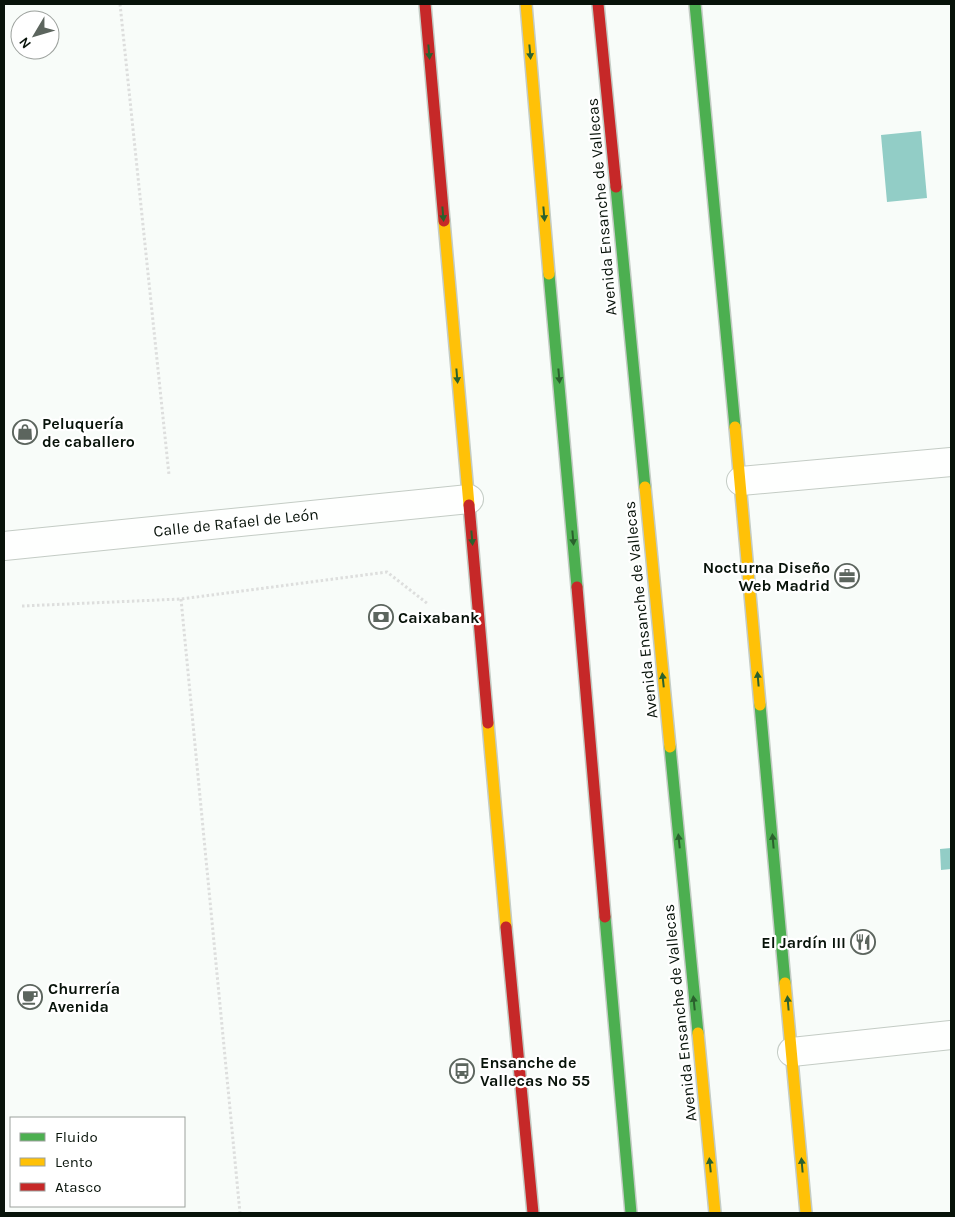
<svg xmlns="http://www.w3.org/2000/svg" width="955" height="1217" font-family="Karla,sans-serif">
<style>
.water{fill:#92cdc6}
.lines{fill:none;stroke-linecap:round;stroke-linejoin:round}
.street-casing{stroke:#c4ccc5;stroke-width:30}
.fast-casing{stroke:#c4ccc5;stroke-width:14}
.slow-casing{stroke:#c4ccc5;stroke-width:14}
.jam-casing{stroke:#c4ccc5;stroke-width:14}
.path{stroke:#dddedd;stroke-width:3;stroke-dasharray:2.5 2.5;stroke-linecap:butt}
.street{stroke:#fefffe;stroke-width:28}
.fast{stroke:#4caf50;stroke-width:11}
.slow{stroke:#ffc107;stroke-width:11}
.jam{stroke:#c62828;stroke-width:11}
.oneway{fill:#2a612d}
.labels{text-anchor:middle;stroke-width:4.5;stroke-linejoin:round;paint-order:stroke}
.street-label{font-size:16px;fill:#08130a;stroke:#fff}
.poi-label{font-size:16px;font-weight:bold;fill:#08130a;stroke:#fff;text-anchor:start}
</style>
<rect width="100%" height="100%" fill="#f8fcf9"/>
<path class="water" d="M921,131L927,198L887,202L881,135Z
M951,848V869L941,870L940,849Z"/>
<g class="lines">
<defs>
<path id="street" d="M741,481L951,462
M4,546L469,499
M792,1052L951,1035"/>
<path id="fast" d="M695,4L735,427
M616,187L645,487
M549,274L577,587
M760,705L785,983
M670,747L698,1033
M605,917L631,1213"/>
<path id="slow" d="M526,4L549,274
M444,221L469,505
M735,427L760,705
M645,487L670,747
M488,723L506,927
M785,983L806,1213
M698,1033L715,1213"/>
<path id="jam" d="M425,4L444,221
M598,4L616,187
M469,505L488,723
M577,587L605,917
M506,927L533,1213"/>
</defs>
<use href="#street" class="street-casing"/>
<use href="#fast" class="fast-casing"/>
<use href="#slow" class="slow-casing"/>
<use href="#jam" class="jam-casing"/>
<path class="path" d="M120,4L169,475
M181,599L240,1213
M22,606L181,599L387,572L428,604"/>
<use href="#street" class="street"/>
<use href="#fast" class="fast"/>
<use href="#slow" class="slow"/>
<use href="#jam" class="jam"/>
</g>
<defs><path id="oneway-solid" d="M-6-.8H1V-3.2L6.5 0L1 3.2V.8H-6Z" transform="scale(1.25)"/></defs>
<g class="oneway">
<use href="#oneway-solid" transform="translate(429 52) rotate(85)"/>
<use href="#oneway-solid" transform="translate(530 52) rotate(85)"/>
<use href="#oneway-solid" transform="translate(443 214) rotate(85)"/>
<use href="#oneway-solid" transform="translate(544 214) rotate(85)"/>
<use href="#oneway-solid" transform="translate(457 376) rotate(85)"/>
<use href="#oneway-solid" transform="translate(559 376) rotate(85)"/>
<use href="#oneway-solid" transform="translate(472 538) rotate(85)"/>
<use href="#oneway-solid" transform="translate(573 538) rotate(85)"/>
<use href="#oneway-solid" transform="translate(758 679) rotate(-95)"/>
<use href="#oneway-solid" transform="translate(663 680) rotate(-96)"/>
<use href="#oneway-solid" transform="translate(679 841) rotate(-96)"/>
<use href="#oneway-solid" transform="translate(773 841) rotate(-95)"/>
<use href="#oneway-solid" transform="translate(694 1003) rotate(-96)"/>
<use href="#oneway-solid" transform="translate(788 1003) rotate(-95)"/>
<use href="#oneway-solid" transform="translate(710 1165) rotate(-96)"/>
<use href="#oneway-solid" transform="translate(802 1165) rotate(-95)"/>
</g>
<defs>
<symbol id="shop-ring" viewBox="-11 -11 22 22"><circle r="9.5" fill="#fff" stroke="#5c655e" stroke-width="1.5"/><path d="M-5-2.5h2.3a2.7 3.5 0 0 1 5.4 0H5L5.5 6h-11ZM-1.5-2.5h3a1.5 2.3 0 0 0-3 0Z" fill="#5c655e"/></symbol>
<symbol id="office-ring" viewBox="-11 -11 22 22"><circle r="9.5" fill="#fff" stroke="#5c655e" stroke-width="1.5"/><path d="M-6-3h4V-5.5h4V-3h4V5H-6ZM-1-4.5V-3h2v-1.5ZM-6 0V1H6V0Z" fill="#5c655e"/></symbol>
<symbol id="bank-ring" viewBox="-11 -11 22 22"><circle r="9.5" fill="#fff" stroke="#5c655e" stroke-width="1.5"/><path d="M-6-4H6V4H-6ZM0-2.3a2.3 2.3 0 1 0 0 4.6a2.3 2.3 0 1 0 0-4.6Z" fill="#5c655e"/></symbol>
<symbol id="restaurant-ring" viewBox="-11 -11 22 22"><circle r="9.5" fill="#fff" stroke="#5c655e" stroke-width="1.5"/><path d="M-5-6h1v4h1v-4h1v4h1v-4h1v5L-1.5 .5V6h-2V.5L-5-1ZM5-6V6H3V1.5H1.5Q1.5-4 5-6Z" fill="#5c655e"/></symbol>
<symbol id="cafe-ring" viewBox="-11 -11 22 22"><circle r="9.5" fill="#fff" stroke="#5c655e" stroke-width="1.5"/><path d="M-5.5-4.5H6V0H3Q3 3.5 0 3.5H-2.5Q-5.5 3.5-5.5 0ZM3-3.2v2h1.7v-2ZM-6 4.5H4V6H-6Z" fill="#5c655e"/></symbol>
<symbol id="bus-ring" viewBox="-11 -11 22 22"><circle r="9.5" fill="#fff" stroke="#5c655e" stroke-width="1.5"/><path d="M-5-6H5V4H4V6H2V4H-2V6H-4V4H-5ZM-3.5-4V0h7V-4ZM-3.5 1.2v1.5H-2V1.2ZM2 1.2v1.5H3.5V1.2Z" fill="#5c655e"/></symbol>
</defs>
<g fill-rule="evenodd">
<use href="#shop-ring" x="11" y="418" width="28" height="28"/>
<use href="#office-ring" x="833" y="562" width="28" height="28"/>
<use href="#bank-ring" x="367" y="603" width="28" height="28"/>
<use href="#restaurant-ring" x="849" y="928" width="28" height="28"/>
<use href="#cafe-ring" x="16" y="983" width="28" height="28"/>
<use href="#bus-ring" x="448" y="1057" width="28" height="28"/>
</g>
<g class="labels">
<g class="street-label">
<text transform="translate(601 207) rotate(-95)" y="6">Avenida Ensanche de Vallecas</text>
<text transform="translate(236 522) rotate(-6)" y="6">Calle de Rafael de León</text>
<text transform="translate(640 610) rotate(-96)" y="6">Avenida Ensanche de Vallecas</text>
<text transform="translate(679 1013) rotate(-96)" y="6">Avenida Ensanche de Vallecas</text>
</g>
<g class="poi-label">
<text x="42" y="429">Peluquería<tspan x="42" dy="18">de caballero</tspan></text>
<text x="830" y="573" text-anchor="end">Nocturna Diseño<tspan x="830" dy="18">Web Madrid</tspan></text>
<text x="398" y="623">Caixabank</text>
<text x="846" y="948" text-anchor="end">El Jardín III</text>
<text x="48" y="994">Churrería<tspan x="48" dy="18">Avenida</tspan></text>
<text x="480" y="1068">Ensanche de<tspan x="480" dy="18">Vallecas Nº 55</tspan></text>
</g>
</g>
<rect width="955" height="1217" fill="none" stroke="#08130a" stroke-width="10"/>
<rect x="10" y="1117" width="175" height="90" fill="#ffffff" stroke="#9ca19d"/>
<rect x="20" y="1133" width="25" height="8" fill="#4caf50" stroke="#9ca19d"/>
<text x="55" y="1142" font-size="15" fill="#08130a">Fluido</text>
<rect x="20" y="1158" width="25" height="8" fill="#ffc107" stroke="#9ca19d"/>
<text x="55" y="1167" font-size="15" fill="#08130a">Lento</text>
<rect x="20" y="1183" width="25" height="8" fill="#c62828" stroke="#9ca19d"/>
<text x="55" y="1192" font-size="15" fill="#08130a">Atasco</text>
<g transform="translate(35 35) rotate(232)"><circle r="24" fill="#ffffff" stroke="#9ca19d"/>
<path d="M0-4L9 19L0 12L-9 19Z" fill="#5c655e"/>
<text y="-8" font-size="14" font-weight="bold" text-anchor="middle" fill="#08130a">N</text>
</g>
</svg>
